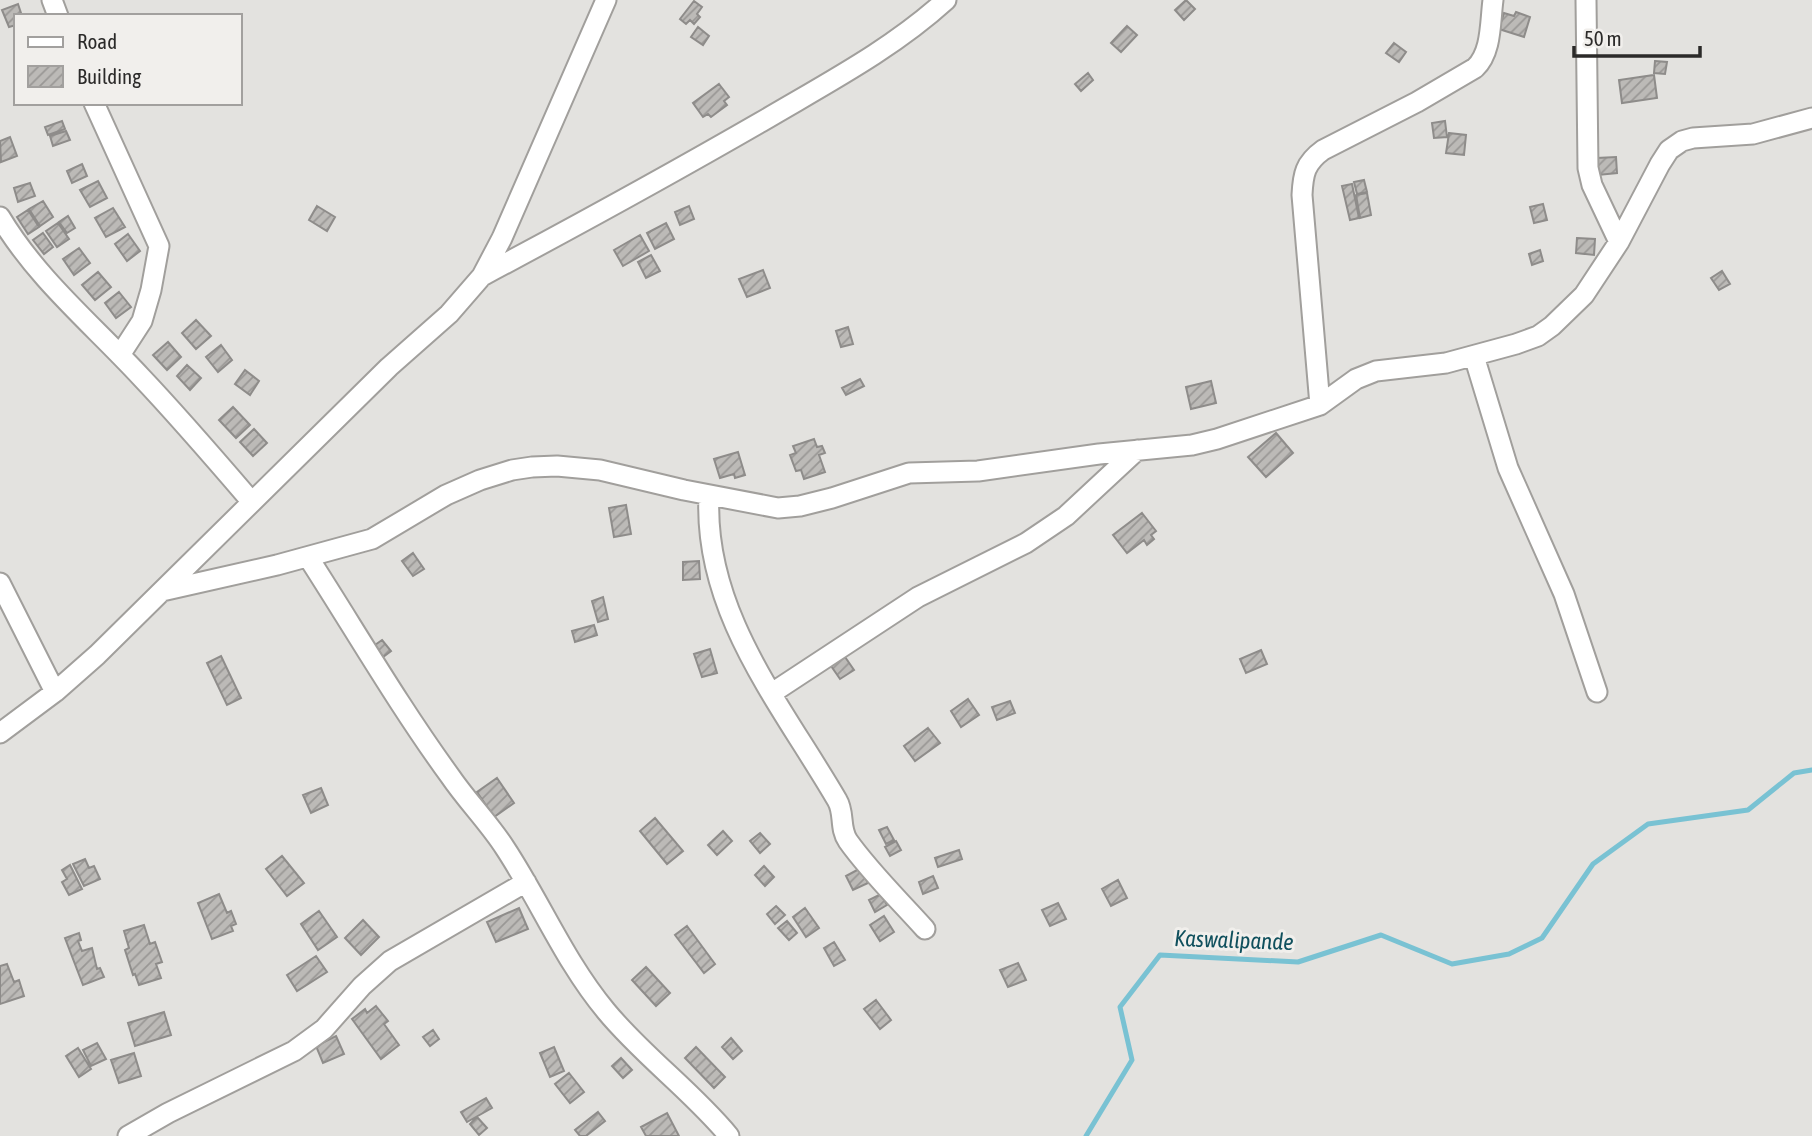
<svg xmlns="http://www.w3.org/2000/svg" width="1812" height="1136" font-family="'Asap Condensed',sans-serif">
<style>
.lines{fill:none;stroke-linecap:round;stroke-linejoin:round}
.stream{stroke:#79c2d3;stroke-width:5}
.building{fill:url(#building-hatch);stroke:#8e8c8a;stroke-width:2}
.street-casing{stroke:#a19f9c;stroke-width:23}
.street{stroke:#fff;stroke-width:19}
.labels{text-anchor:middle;stroke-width:6;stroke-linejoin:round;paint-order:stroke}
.water-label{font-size:23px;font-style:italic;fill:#10505d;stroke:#f1efec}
</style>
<defs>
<pattern id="building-hatch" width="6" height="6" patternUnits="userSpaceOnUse" patternTransform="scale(1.75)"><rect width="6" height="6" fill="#bcbab7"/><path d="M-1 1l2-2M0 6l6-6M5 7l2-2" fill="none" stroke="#999795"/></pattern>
</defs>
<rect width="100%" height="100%" fill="#e3e2df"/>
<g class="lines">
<path class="stream" d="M1086,1136L1132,1060L1120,1007L1160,955L1298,962L1381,935L1452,964L1509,954L1542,938L1593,864L1648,824L1748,810L1794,773L1812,770"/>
</g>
<path class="building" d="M1186,0L1195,9L1184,20L1175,10Z
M694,1L702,7L697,14L700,17L694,24L690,20L686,24L680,19Z
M18,4L22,16H16V25L9,27L2,10Z
M1516,12L1530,17L1524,37L1499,29L1504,13L1514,16Z
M1127,26L1137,35L1121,52L1111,43Z
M698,27L709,36L703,45L691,37Z
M1394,43L1406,52L1399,62L1386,53Z
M1655,61L1667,62L1665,74L1654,73Z
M1088,73L1093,80L1081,91L1075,84Z
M1654,75L1657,98L1622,103L1619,80Z
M719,84L729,97L724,101L727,105L711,117L708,114L703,117L693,103Z
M62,121L65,129L48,135L45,127Z
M1445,121L1447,137L1434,138L1432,123Z
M66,131L70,140L53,146L50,136Z
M1449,133L1466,135L1464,155L1446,153Z
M10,137L17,156L1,162L0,141Z
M1616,157L1617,173L1598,175L1597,158Z
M82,164L87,176L72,183L67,171Z
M1364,180L1367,192L1357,194L1354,182Z
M98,181L107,198L90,207L80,190Z
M30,183L35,196L18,202L14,188Z
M1352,184L1359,218L1350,220L1342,186Z
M1367,193L1371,215L1360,218L1356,195Z
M43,201L53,217L40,226L29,209Z
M1543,204L1547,220L1534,223L1530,207Z
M317,206L335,217L327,231L309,220Z
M689,206L694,219L680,225L675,212Z
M113,208L125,227L106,237L95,218Z
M28,210L39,227L28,234L17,217Z
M68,216L75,228L67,233L59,222Z
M58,223L69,239L57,247L46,231Z
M666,223L674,239L655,249L647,233Z
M43,233L53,247L44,254L33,240Z
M128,234L140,251L127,261L115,244Z
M640,235L649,251L623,266L614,250Z
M1577,238L1595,239L1594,255L1576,253Z
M79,248L90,263L74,275L63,259Z
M1540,250L1543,261L1532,265L1529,254Z
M651,255L660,271L646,278L638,262Z
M763,270L770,288L747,297L739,279Z
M1722,271L1730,284L1719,290L1711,278Z
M98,272L111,287L95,300L82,285Z
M119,292L131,307L116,318L105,303Z
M196,320L211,336L196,349L182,333Z
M848,327L853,344L841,347L836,331Z
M168,342L181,357L167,370L153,355Z
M221,345L232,360L218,372L206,357Z
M187,365L201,378L190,390L177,376Z
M245,370L259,381L250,395L235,384Z
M860,379L864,386L846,395L842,388Z
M1211,381L1216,403L1191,409L1186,387Z
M233,407L250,425L236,438L219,420Z
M254,429L267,443L253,456L240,442Z
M1276,433L1293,453L1266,477L1248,457Z
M814,439L817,447L822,446L825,453L819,455L825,472L804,479L801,470L796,471L790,455L796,453L793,446Z
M738,452L745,475L735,478L734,474L720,478L714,459Z
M626,505L631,534L614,537L609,508Z
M1142,513L1156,531L1151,535L1154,539L1147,545L1144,540L1127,553L1113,535Z
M413,553L424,569L413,576L402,561Z
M699,561L700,579L683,580V562Z
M603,597L608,619L598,622L592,601Z
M594,625L597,635L575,642L572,631Z
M382,640L391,651L383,657L375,645Z
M710,649L717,673L702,677L694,654Z
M1261,650L1267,664L1246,673L1240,659Z
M843,654L854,670L840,679L829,663Z
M221,656L241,698L227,705L207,663Z
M968,699L979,715L961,727L951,711Z
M1010,701L1015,713L997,720L992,707Z
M928,728L940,743L915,761L904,746Z
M497,778L514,803L494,817L477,792Z
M321,788L328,805L311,813L303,795Z
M655,818L683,851L667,864L640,831Z
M887,827L894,840L886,844L879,830Z
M723,831L732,841L717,855L708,845Z
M760,833L770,844L760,853L750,841Z
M896,841L901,850L890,856L885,847Z
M959,850L962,859L938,867L935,858Z
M282,856L304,883L287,896L266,869Z
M85,859L89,868L94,866L100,879L84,886L73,864Z
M70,865L82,889L69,895L62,882L67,879L62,870Z
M764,866L774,877L765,886L755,875Z
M861,868L868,883L853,890L846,876Z
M933,876L938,888L923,894L919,882Z
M1118,880L1127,898L1111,906L1102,889Z
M219,894L227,913L231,911L236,924L231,926L233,931L212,939L198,903Z
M881,894L887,905L875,912L869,900Z
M1058,903L1066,919L1050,926L1042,910Z
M776,906L785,915L775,924L767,914Z
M519,908L528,929L496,942L487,922Z
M805,908L819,928L806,937L793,917Z
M319,911L337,937L318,950L301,924Z
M884,916L894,932L880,941L870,925Z
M363,920L379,937L361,955L345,938Z
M787,921L797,933L789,940L778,928Z
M144,925L150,944L155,942L162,962L156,964L161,978L139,985L135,974L133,975L125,950L129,948L124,931Z
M687,926L715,964L704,973L675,935Z
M79,933L81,940L78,941L82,951L92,948L97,969L100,968L104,977L83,985L65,938Z
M834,942L845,960L834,966L824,948Z
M316,956L327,972L297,991L287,975Z
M1018,963L1026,980L1008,987L1000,970Z
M7,964L14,982L19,980L24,996L0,1004V966Z
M646,967L670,993L656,1006L632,980Z
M876,1000L891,1020L880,1029L864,1009Z
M376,1006L388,1021L384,1024L399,1045L381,1059L352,1019L365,1009L367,1013Z
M164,1012L171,1035L135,1046L128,1023Z
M433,1030L439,1039L430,1046L423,1037Z
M336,1036L344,1054L323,1063L316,1046Z
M731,1038L742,1051L733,1059L722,1047Z
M97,1043L106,1059L91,1066L83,1050Z
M554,1047L564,1071L550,1077L540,1053Z
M696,1047L725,1077L714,1088L685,1058Z
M78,1048L91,1069L79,1077L66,1056Z
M134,1053L141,1076L119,1083L111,1060Z
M621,1058L632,1070L623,1078L612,1066Z
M569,1073L584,1092L570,1103L555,1084Z
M486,1098L492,1108L467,1122L461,1112Z
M598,1112L605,1121L586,1136H580L575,1130Z
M667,1113L679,1136H646L641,1127Z
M477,1117L487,1128L479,1135L470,1124Z"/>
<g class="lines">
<defs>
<path id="street" d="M52,0L58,16
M1586,0L1588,168L1592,185L1619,242
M94,103L159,246L151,290L142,321L120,355
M0,217C37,279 92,324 141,377C179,417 215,459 251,501
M482,276C576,226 669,175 761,122C825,84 891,50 946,0
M1474,356L1508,468L1564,594L1597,692
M1320,405L1302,195C1303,174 1305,163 1323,150L1417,102L1475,68C1492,52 1490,22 1493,0
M709,495C703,612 781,704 837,800C845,813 839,828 848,841C870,872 899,900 925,929
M308,557C355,630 399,706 450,776C467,801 489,823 505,848C540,901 565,962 606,1011C643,1056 692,1091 729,1136
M0,583L55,692
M162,591L277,565L372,539L446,495L480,480L512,470L532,467L557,466L600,470L684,490L778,508L800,506L832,498L909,473L978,471L1099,454L1192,445L1217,439L1320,405L1356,379L1376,371L1446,363L1516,344L1538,336L1552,326L1584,295L1619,242L1660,164L1669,150L1682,141L1693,138L1753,134L1812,118
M772,693L918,597L1026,543L1066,516L1137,450
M0,733L55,692L97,655L389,367L449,314L482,276L502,238L606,0
M128,1136L168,1113L294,1051L324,1029L362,986L390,961L526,882"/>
</defs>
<use href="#street" class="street-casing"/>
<use href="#street" class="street"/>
</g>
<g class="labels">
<g class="water-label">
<text transform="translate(1234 940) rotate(2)" y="8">Kaswalipande</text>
</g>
</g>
<rect x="14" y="14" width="228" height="91" fill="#f1efec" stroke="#a2a09e" stroke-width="2"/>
<rect x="28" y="37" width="35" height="10" fill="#ffffff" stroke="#a2a09e" stroke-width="2"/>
<text x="77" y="49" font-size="21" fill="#2b2a29">Road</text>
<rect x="28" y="66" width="35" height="21" fill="url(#building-hatch)" stroke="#a2a09e" stroke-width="2"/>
<text x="77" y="84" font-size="21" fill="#2b2a29">Building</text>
<path d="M1574 46v10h126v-10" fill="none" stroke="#2b2a29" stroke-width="3.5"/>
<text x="1584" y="46" font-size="21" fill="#2b2a29" stroke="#f1efec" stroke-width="5" paint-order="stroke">50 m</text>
</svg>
